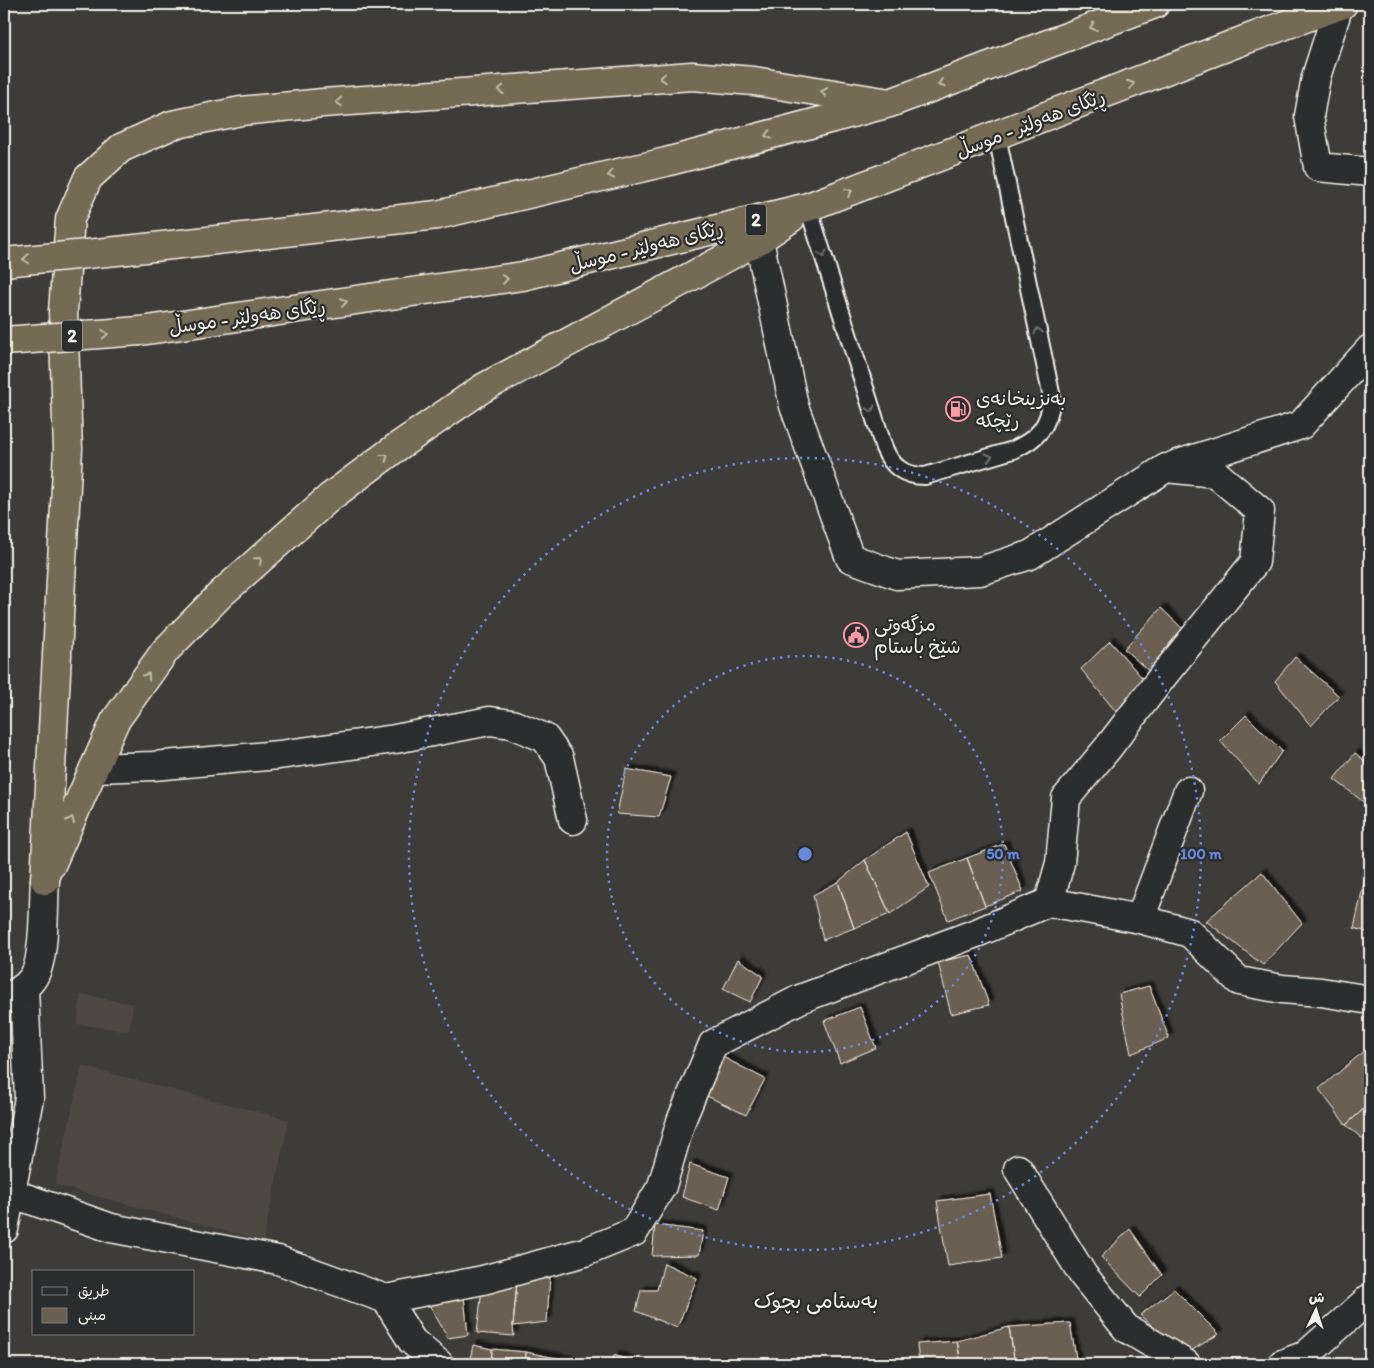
<svg xmlns="http://www.w3.org/2000/svg" width="1374" height="1368" font-family="Itim,'Playpen Sans Arabic',sans-serif">
<style>
.built{fill:#4d4943}
.building{fill:#6a5f51;stroke:#f4f1e8;filter:url(#shadow)}
.lines{fill:none;stroke-linecap:round;stroke-linejoin:round}
.lane-casing{stroke:#f4f1e8;stroke-width:20}
.street-casing{stroke:#f4f1e8;stroke-width:31}
.secondary-casing{stroke:#f4f1e8;stroke-width:31}
.highway-casing{stroke:#f4f1e8;stroke-width:31}
.lane{stroke:#2a2d2e;stroke-width:16}
.street{stroke:#2a2d2e;stroke-width:28}
.secondary{stroke:#2a2d2e;stroke-width:28}
.highway{stroke:#746b52;stroke-width:28}
.highway-bridge-casing{stroke:#f4f1e8;stroke-width:31;stroke-linecap:butt}
.highway-bridge{stroke:#746b52;stroke-width:28}
.oneway{stroke:#c1bbac}
.oneway2{stroke:#71726f}
.ring{fill:none;stroke:#6887de;stroke-width:2.5;stroke-dasharray:2.5 5}
.labels{text-anchor:middle;stroke-width:4.5;stroke-linejoin:round;paint-order:stroke}
.shield{fill:#2a2d2e;stroke:#b7b6b0;stroke-width:1}
.shield-label{font-size:18px;font-weight:bold;fill:#f4f1e8}
.street-label{font-size:19px;fill:#f4f1e8;stroke:#2a2d2e}
.poi-label{font-size:19px;fill:#f4f1e8;stroke:#2a2d2e;text-anchor:start}
.quarter-label{font-size:21px;fill:#f4f1e8;stroke:#2a2d2e}
.centre{fill:#6887de;stroke:#2a2d2e;stroke-width:2.5}
.ring-label{font-size:15px;text-anchor:middle;font-weight:bold;fill:#6887de;stroke:#2a2d2e;stroke-width:4.5;stroke-linejoin:round;paint-order:stroke}
</style>
<defs>
<filter id="shadow"><feDropShadow dx="4.5" dy="-4.5" stdDeviation="1" flood-color="#0009"/></filter>
</defs>
<rect width="100%" height="100%" fill="#3d3c38"/>
<filter id="ink" filterUnits="userSpaceOnUse"><feTurbulence type="fractalNoise" baseFrequency=".02" numOctaves="2"/><feDisplacementMap in="SourceGraphic" scale="10" xChannelSelector="R" yChannelSelector="G"/><feConvolveMatrix kernelMatrix="1 2 1 2 8 2 1 2 1" color-interpolation-filters="sRGB"/></filter>
<g filter="url(#ink)">
<path class="built" d="M81,994L133,1004L129,1031L77,1024Z
M82,1066L289,1120L263,1241L55,1185Z"/>
<path class="building" d="M1161,608L1184,630L1150,672L1124,649Z
M1110,641L1144,680L1117,713L1081,669Z
M1295,657L1339,696L1311,726L1275,681Z
M1246,715L1282,751L1259,784L1220,741Z
M1355,753L1370,765V799L1366,804L1334,779Z
M626,769L671,777L659,817L617,814Z
M906,832L929,887L890,914L865,860Z
M1004,844L1023,891L985,906L967,858Z
M967,858L985,906L948,920L929,873Z
M865,860L890,914L854,928L838,882Z
M1262,872L1302,923L1263,965L1206,921Z
M1366,873L1370,874V933L1354,928Z
M838,882L854,928L823,940L813,895Z
M971,955L989,1005L951,1014L938,962Z
M738,959L763,976L750,1002L723,989Z
M1149,986L1169,1038L1131,1054L1119,994Z
M860,1007L876,1048L840,1063L824,1021Z
M1370,1046V1103L1346,1125L1319,1089Z
M719,1055L765,1079L746,1115L703,1094Z
M1370,1103V1145L1346,1125Z
M690,1164L729,1177L719,1210L682,1197Z
M990,1194L1002,1258L948,1266L937,1201Z
M655,1225L703,1231L699,1255L652,1256Z
M1130,1229L1162,1275L1140,1297L1101,1257Z
M664,1263L697,1278L677,1328L636,1311L641,1290H657Z
M550,1276L547,1322L513,1326L517,1282Z
M517,1282L513,1326L514,1336L477,1333L482,1288Z
M1174,1289L1219,1334L1184,1355L1140,1315Z
M464,1296L468,1335L448,1338L426,1299Z
M1070,1323L1077,1364H1015L1009,1327Z
M1009,1327L1015,1364H961L957,1341Z
M957,1341L961,1364H919L917,1344Z
M473,1345L492,1349L491,1364H469Z
M492,1349L526,1352L525,1364H491Z
M526,1352L576,1362V1364H525Z
M614,1355L638,1364H611Z"/>
<g class="lines">
<defs>
<path id="lane" d="M808,207L884,448C892,467 904,476 925,476L1013,450C1038,439 1049,426 1052,398L997,136"/>
<path id="street" d="M1339,5L1316,77L1309,116L1318,167L1370,172
M1175,465L1301,425L1370,349
M94,768L153,766L279,755L395,739L490,721L512,724L545,738L559,758L573,820
M1049,902L1140,919L1190,933L1239,981L1282,989L1321,992L1370,1000
M1140,919L1188,791
M1018,1169L1083,1275L1126,1328L1186,1364
M11,1193L111,1228L278,1260L386,1299L483,1280L585,1252L634,1232L662,1186L681,1121L713,1044L800,999L979,932L1049,902L1060,863L1066,798L1107,749L1163,676L1255,562L1260,511L1215,473L1166,468L1030,555L980,571L897,575L850,558L794,406L759,240
M4,1229L29,1098L24,989
M386,1299L412,1341L439,1364
M1282,1364L1306,1355L1370,1298"/>
<path id="secondary" d="M4,999C15,994 25,989 32,979C46,962 43,904 45,880"/>
<path id="highway" d="M127,250L437,215L666,162L890,103L1155,4
M140,331L523,276L808,207L1247,39L1343,4
M51,865L115,721L165,651L222,593L329,498L397,447L483,388L759,240L791,218
M45,880L68,449L63,311L70,219L88,178L121,148L172,125L241,111L323,103L692,76L754,81L890,103"/>
</defs>
<use href="#lane" class="lane-casing"/>
<use href="#street" class="street-casing"/>
<use href="#secondary" class="secondary-casing"/>
<use href="#highway" class="highway-casing"/>
<use href="#lane" class="lane"/>
<use href="#street" class="street"/>
<use href="#secondary" class="secondary"/>
<use href="#highway" class="highway"/>
<defs>
<path id="highway-bridge" d="M4,262L127,250
M4,341L140,331"/>
</defs>
<use href="#highway-bridge" class="highway-bridge-casing"/>
<use href="#highway-bridge" class="highway-bridge"/>
</g>
<defs><path id="oneway-chevron" d="M-2-3.5L2.5 0L-2 3.5" fill="none" stroke-width="1.6" stroke-linecap="round" stroke-linejoin="round" transform="scale(1.25)"/></defs>
<g class="oneway">
<use href="#oneway-chevron" transform="translate(1093 27) rotate(160)"/>
<use href="#oneway-chevron" transform="translate(663 78) rotate(176)"/>
<use href="#oneway-chevron" transform="translate(941 84) rotate(160)"/>
<use href="#oneway-chevron" transform="translate(1131 84) rotate(-21)"/>
<use href="#oneway-chevron" transform="translate(501 90) rotate(176)"/>
<use href="#oneway-chevron" transform="translate(824 92) rotate(-171)"/>
<use href="#oneway-chevron" transform="translate(339 102) rotate(176)"/>
<use href="#oneway-chevron" transform="translate(768 135) rotate(165)"/>
<use href="#oneway-chevron" transform="translate(611 175) rotate(167)"/>
<use href="#oneway-chevron" transform="translate(849 192) rotate(-21)"/>
<use href="#oneway-chevron" transform="translate(26 259) rotate(175)"/>
<use href="#oneway-chevron" transform="translate(505 279) rotate(-8)"/>
<use href="#oneway-chevron" transform="translate(344 302) rotate(-8)"/>
<use href="#oneway-chevron" transform="translate(105 334) rotate(-4)"/>
<use href="#oneway-chevron" transform="translate(385 457) rotate(-37)"/>
<use href="#oneway-chevron" transform="translate(259 560) rotate(-41)"/>
<use href="#oneway-chevron" transform="translate(147 676) rotate(-55)"/>
<use href="#oneway-chevron" transform="translate(71 820) rotate(-66)"/>
</g>
<g class="oneway2">
<use href="#oneway-chevron" transform="translate(823 254) rotate(73)"/>
<use href="#oneway-chevron" transform="translate(1038 331) rotate(-102)"/>
<use href="#oneway-chevron" transform="translate(871 409) rotate(73)"/>
<use href="#oneway-chevron" transform="translate(989 457) rotate(-17)"/>
</g>
</g>
<g class="ring">
<circle cx="805" cy="854" r="198"/>
<circle cx="805" cy="854" r="396"/>
</g>
<defs>
<symbol id="fuel-ring" viewBox="-11 -11 22 22"><circle r="9.5" fill="#2a2d2e" stroke="#ff9aa2" stroke-width="1.5"/><path d="M-5.5-6h7V0h2V4h1.3V-2.5L3-4.5l.8-.8L6-3V5H2.5V1h-1V6h-7ZM-4.2-4.7v3.2H.2V-4.7Z" fill="#ff9aa2"/></symbol>
<symbol id="civic-ring" viewBox="-11 -11 22 22"><circle r="9.5" fill="#2a2d2e" stroke="#ff9aa2" stroke-width="1.5"/><path d="M-.6-6.5H3V-4.5H.6V-3L4-1V1h2V6H-6V1h2V-1L-.6-3ZM-1.2 2.5V6h2.4V2.5Z" fill="#ff9aa2"/></symbol>
</defs>
<g fill-rule="evenodd">
<use href="#fuel-ring" x="944" y="395" width="28" height="28"/>
<use href="#civic-ring" x="842" y="621" width="28" height="28"/>
</g>
<g class="labels">
<g class="shield">
<rect x="746" y="204.5" width="20" height="31" rx="4"/>
<rect x="62" y="320.5" width="20" height="31" rx="4"/>
</g>
<g class="shield-label">
<text x="756" y="226">2</text>
<text x="72" y="342">2</text>
</g>
<g class="street-label">
<text transform="translate(1030 123) rotate(-21)" y="7">ڕێگای هەولێر - موسڵ</text>
<text transform="translate(646 246) rotate(-14)" y="7">ڕێگای هەولێر - موسڵ</text>
<text transform="translate(247 316) rotate(-8)" y="7">ڕێگای هەولێر - موسڵ</text>
</g>
<g class="poi-label">
<text x="976" y="405">بەنزینخانەی<tspan x="976" dy="22">رێچکە</tspan></text>
<text x="874" y="631">مزگەوتی<tspan x="874" dy="22">شێخ باستام</tspan></text>
</g>
<g class="quarter-label">
<text x="816" y="1308">بەستامی بچوک</text>
</g>
</g>
<circle cx="805" cy="854" r="8" class="centre"/>
<g class="ring-label">
<text x="1003" y="859">50 m</text>
<text x="1201" y="859">100 m</text>
</g>
<rect width="1374" height="1368" fill="none" stroke="#2a2d2e" stroke-width="20"/>
<rect x="10" y="10" width="1354" height="1348" fill="none" stroke="#f4f1e8" stroke-width="2" filter="url(#ink)"/>
<rect x="32" y="1270" width="162" height="65" fill="#2a2d2e" stroke="#7b7b78"/>
<rect x="42" y="1287" width="25" height="8" fill="#2a2d2e" stroke="#7b7b78"/>
<text x="78" y="1296" font-size="15" fill="#f4f1e8">طريق</text>
<rect x="42" y="1308" width="25" height="15" fill="#6a5f51" stroke="#7b7b78"/>
<text x="78" y="1320" font-size="15" fill="#f4f1e8">مبنى</text>
<g transform="translate(1316 1310) rotate(4)" stroke="#2a2d2e" stroke-width="4" paint-order="stroke">
<path d="M0-4L9 19L0 12L-9 19Z" fill="#f4f1e8"/>
<text y="-8" font-size="14" font-weight="bold" text-anchor="middle" fill="#f4f1e8">ش</text>
</g>
</svg>
